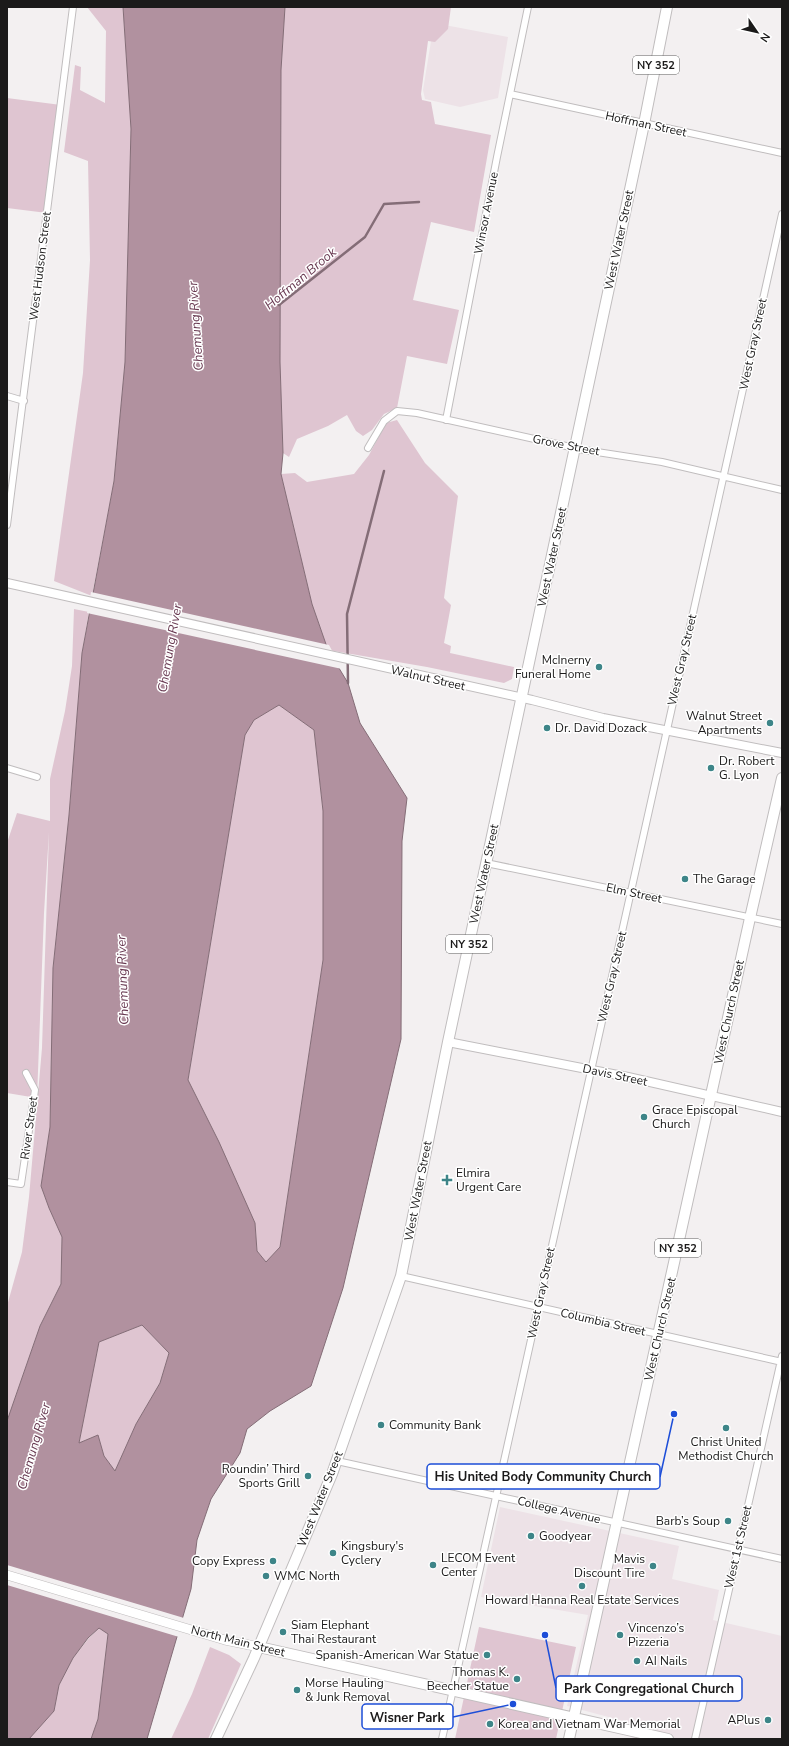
<svg xmlns="http://www.w3.org/2000/svg" width="789" height="1746" font-family="'Nunito Sans',sans-serif">
<style>
.built{fill:#ede2e7}
.green{fill:#dfc5d1}
.water{fill:#b1919f;stroke:#846d77;fill-rule:evenodd}
.pier{fill:#f3f0f1}
.lines{fill:none;stroke-linecap:round;stroke-linejoin:round}
.stream{stroke:#846d77;stroke-width:2.5}
.minor-casing{stroke:#c0bdbe;stroke-width:8}
.tertiary-casing{stroke:#c0bdbe;stroke-width:10}
.secondary-casing{stroke:#c0bdbe;stroke-width:10}
.primary-casing{stroke:#c0bdbe;stroke-width:12}
.minor{stroke:#fff;stroke-width:6}
.tertiary{stroke:#fff;stroke-width:8}
.secondary{stroke:#fff;stroke-width:9}
.primary{stroke:#fff;stroke-width:10}
.poi-dot{fill:#3d8588;stroke:#fff;stroke-width:1.5}
.labels{text-anchor:middle;stroke-width:3;stroke-linejoin:round;paint-order:stroke}
.shield{fill:#fff;stroke:#5f5f5f;stroke-width:1}
.shield-label{font-size:11px;font-weight:bold;fill:#1b1a1a}
.street-label{font-size:12px;fill:#1b1a1a;stroke:#fff}
.poi-label{font-size:12px;fill:#1b1a1a;stroke:#fff;text-anchor:start}
.water-label{font-size:13px;font-style:italic;fill:#683951;stroke:#fff}
.leader{fill:none;stroke:#1d4ed8;stroke-width:1.5}
.callout-dot{fill:#1d4ed8;stroke:#fff;stroke-width:1.5}
.callout{fill:#fff;stroke:#1d4ed8;stroke-width:1.5}
.callout-label{font-size:13px;text-anchor:middle;font-weight:bold;fill:#1b1a1a}
</style>
<rect width="100%" height="100%" fill="#f3f0f1"/>
<path class="built" d="M434,23L508,37L498,98L460,107L425,99L423,90Z
M500,1507L679,1546L672,1579L719,1590L713,1620L782,1636V1739H632L635,1724L567,1706L588,1615L481,1597Z"/>
<path class="green" d="M87,7H123L131,129L125,362L114,481L92,596L54,581L83,373L90,260L88,161L64,152L75,65L81,67L80,90L105,103L106,31Z
M285,7H451L448,29L435,42L428,41L421,94L422,100L431,102L435,124L491,135L474,232L431,222L413,300L459,310L447,364L407,356L397,408L384,414L372,430L363,436L356,431L347,415L328,426L297,439L289,457L283,453L280,362L281,70Z
M7,98L61,105L47,213L7,208Z
M397,420L425,463L458,496L444,598L451,605L444,643L451,646L450,653L514,667L512,679L504,683L427,667L328,650L312,604L281,474L295,473L307,482L354,474L369,455L386,423Z
M74,609L89,612L82,653L69,815L53,968L50,1127L41,1186L49,1208L62,1237L61,1284L40,1326L7,1421V1306L22,1252L29,1197L42,1048L49,832L44,913L37,1098L7,1093V843L17,813L50,821V779L65,711L72,666Z
M279,705L314,730L323,811V960L280,1247L266,1262L257,1251L255,1223L188,1081L245,735L254,720Z
M142,1325L169,1353L160,1383L136,1424L115,1471L104,1456L98,1435L79,1443L99,1342Z
M479,1627L576,1647L556,1739H455Z
M99,1628L108,1634L98,1719L91,1739H29L54,1711L59,1685L73,1658L89,1638Z
M210,1647L229,1655L241,1664L208,1739H171L192,1694Z"/>
<path class="water" d="M123,7H285L281,70L280,362L283,453L281,474L312,604L328,650L348,683L360,723L407,798L402,841L401,1039L343,1288L311,1386L270,1411L247,1429L240,1453L211,1499L197,1540L191,1589L147,1739H91L98,1719L108,1634L99,1628L88,1638L73,1658L59,1685L54,1711L29,1739H7V1421L40,1326L61,1284L62,1237L49,1208L41,1186L50,1127L53,968L69,815L82,653L114,481L125,362L131,129ZM279,705L314,730L323,811V960L280,1247L266,1262L257,1251L255,1223L219,1142L188,1080L245,735L254,720ZM142,1325L169,1353L160,1383L136,1424L115,1471L104,1456L98,1435L79,1443L99,1342Z"/>
<path class="pier" d="M91,592L329,645L342,669L87,613Z
M7,1565L184,1618L179,1637L7,1585Z"/>
<g class="lines">
<path class="stream" d="M279,305L365,237L384,204L419,202
M348,683L347,614L384,471"/>
<defs>
<path id="minor" d="M510,94L782,153
M7,396L24,401
M446,420L497,157L528,7
M368,448L384,421L397,411L417,413L584,450L662,462L782,490
M7,525L73,7
M7,768L37,777
M486,863L782,924
M7,1182L21,1184L35,1090L26,1073
M401,1276L782,1362
M337,1461L782,1559
M442,1739L782,214
M695,1739L782,1356"/>
<path id="tertiary" d="M7,583L532,700L603,718L782,753
M448,1042L628,1077L782,1112"/>
<path id="secondary" d="M7,1575L225,1640L259,1647"/>
<path id="primary" d="M259,1647L668,1739
M216,1739L254,1658L332,1474L401,1276L448,1042L644,124L667,7
M569,1739L750,918L782,778"/>
</defs>
<use href="#minor" class="minor-casing"/>
<use href="#tertiary" class="tertiary-casing"/>
<use href="#secondary" class="secondary-casing"/>
<use href="#primary" class="primary-casing"/>
<use href="#minor" class="minor"/>
<use href="#tertiary" class="tertiary"/>
<use href="#secondary" class="secondary"/>
<use href="#primary" class="primary"/>
</g>
<g class="poi-dot">
<circle cx="599" cy="667" r="4"/>
<circle cx="770" cy="723" r="4"/>
<circle cx="547" cy="728" r="4"/>
<circle cx="711" cy="768" r="4"/>
<circle cx="685" cy="879" r="4"/>
<circle cx="644" cy="1117" r="4"/>
<path d="M445 1174h4v4h4v4h-4v4h-4v-4h-4v-4h4z"/>
<circle cx="381" cy="1425" r="4"/>
<circle cx="726" cy="1428" r="4"/>
<circle cx="308" cy="1476" r="4"/>
<circle cx="728" cy="1521" r="4"/>
<circle cx="531" cy="1536" r="4"/>
<circle cx="333" cy="1553" r="4"/>
<circle cx="273" cy="1561" r="4"/>
<circle cx="433" cy="1565" r="4"/>
<circle cx="653" cy="1566" r="4"/>
<circle cx="266" cy="1576" r="4"/>
<circle cx="582" cy="1586" r="4"/>
<circle cx="283" cy="1632" r="4"/>
<circle cx="620" cy="1635" r="4"/>
<circle cx="487" cy="1655" r="4"/>
<circle cx="637" cy="1661" r="4"/>
<circle cx="517" cy="1679" r="4"/>
<circle cx="297" cy="1690" r="4"/>
<circle cx="768" cy="1720" r="4"/>
<circle cx="490" cy="1724" r="4"/>
</g>
<g class="labels">
<g class="shield">
<rect x="633" y="56" width="46" height="18" rx="3"/>
<rect x="446" y="935" width="46" height="18" rx="3"/>
<rect x="655" y="1239" width="46" height="18" rx="3"/>
</g>
<g class="shield-label">
<text x="656" y="69">NY 352</text>
<text x="469" y="948">NY 352</text>
<text x="678" y="1252">NY 352</text>
</g>
<g class="street-label">
<text transform="translate(646 124) rotate(12)" y="4">Hoffman Street</text>
<text transform="translate(486 213) rotate(-79)" y="4">Winsor Avenue</text>
<text transform="translate(619 240) rotate(-78)" y="4">West Water Street</text>
<text transform="translate(40 266) rotate(-83)" y="4">West Hudson Street</text>
<text transform="translate(753 344) rotate(-78)" y="4">West Gray Street</text>
<text transform="translate(566 445) rotate(11)" y="4">Grove Street</text>
<text transform="translate(552 557) rotate(-78)" y="4">West Water Street</text>
<text transform="translate(682 660) rotate(-77)" y="4">West Gray Street</text>
<text transform="translate(428 678) rotate(13)" y="4">Walnut Street</text>
<text transform="translate(484 874) rotate(-78)" y="4">West Water Street</text>
<text transform="translate(634 893) rotate(12)" y="4">Elm Street</text>
<text transform="translate(612 977) rotate(-77)" y="4">West Gray Street</text>
<text transform="translate(729 1012) rotate(-78)" y="4">West Church Street</text>
<text transform="translate(615 1075) rotate(12)" y="4">Davis Street</text>
<text transform="translate(29 1128) rotate(-82)" y="4">River Street</text>
<text transform="translate(418 1191) rotate(-79)" y="4">West Water Street</text>
<text transform="translate(541 1293) rotate(-78)" y="4">West Gray Street</text>
<text transform="translate(603 1322) rotate(13)" y="4">Columbia Street</text>
<text transform="translate(660 1329) rotate(-77)" y="4">West Church Street</text>
<text transform="translate(320 1499) rotate(-68)" y="4">West Water Street</text>
<text transform="translate(559 1510) rotate(13)" y="4">College Avenue</text>
<text transform="translate(738 1547) rotate(-77)" y="4">West 1st Street</text>
<text transform="translate(238 1641) rotate(14)" y="4">North Main Street</text>
</g>
<g class="poi-label">
<text x="591" y="664" text-anchor="end">McInerny<tspan x="591" dy="14">Funeral Home</tspan></text>
<text x="762" y="720" text-anchor="end">Walnut Street<tspan x="762" dy="14">Apartments</tspan></text>
<text x="555" y="732">Dr. David Dozack</text>
<text x="719" y="765">Dr. Robert<tspan x="719" dy="14">G. Lyon</tspan></text>
<text x="693" y="883">The Garage</text>
<text x="652" y="1114">Grace Episcopal<tspan x="652" dy="14">Church</tspan></text>
<text x="456" y="1177">Elmira<tspan x="456" dy="14">Urgent Care</tspan></text>
<text x="389" y="1429">Community Bank</text>
<text x="726" y="1446" text-anchor="middle">Christ United<tspan x="726" dy="14">Methodist Church</tspan></text>
<text x="300" y="1473" text-anchor="end">Roundin’ Third<tspan x="300" dy="14">Sports Grill</tspan></text>
<text x="720" y="1525" text-anchor="end">Barb’s Soup</text>
<text x="539" y="1540">Goodyear</text>
<text x="341" y="1550">Kingsbury's<tspan x="341" dy="14">Cyclery</tspan></text>
<text x="441" y="1562">LECOM Event<tspan x="441" dy="14">Center</tspan></text>
<text x="645" y="1563" text-anchor="end">Mavis<tspan x="645" dy="14">Discount Tire</tspan></text>
<text x="265" y="1565" text-anchor="end">Copy Express</text>
<text x="274" y="1580">WMC North</text>
<text x="582" y="1604" text-anchor="middle">Howard Hanna Real Estate Services</text>
<text x="291" y="1629">Siam Elephant<tspan x="291" dy="14">Thai Restaurant</tspan></text>
<text x="628" y="1632">Vincenzo’s<tspan x="628" dy="14">Pizzeria</tspan></text>
<text x="479" y="1659" text-anchor="end">Spanish-American War Statue</text>
<text x="645" y="1665">AI Nails</text>
<text x="509" y="1676" text-anchor="end">Thomas K.<tspan x="509" dy="14">Beecher Statue</tspan></text>
<text x="305" y="1687">Morse Hauling<tspan x="305" dy="14">&amp; Junk Removal</tspan></text>
<text x="760" y="1724" text-anchor="end">APlus</text>
<text x="498" y="1728">Korea and Vietnam War Memorial</text>
</g>
<g class="water-label">
<text transform="translate(300 278) rotate(-40)" y="5">Hoffman Brook</text>
<text transform="translate(195 326) rotate(-94)" y="5">Chemung River</text>
<text transform="translate(169 648) rotate(-80)" y="5">Chemung River</text>
<text transform="translate(122 980) rotate(-92)" y="5">Chemung River</text>
<text transform="translate(33 1446) rotate(-74)" y="5">Chemung River</text>
</g>
</g>
<path class="leader" d="M674 1414L660 1477M545 1635L556 1688M513 1704L453 1717"/>
<g class="callout-dot">
<circle cx="674" cy="1414" r="4"/>
<circle cx="545" cy="1635" r="4"/>
<circle cx="513" cy="1704" r="4"/>
</g>
<g class="callout">
<rect x="427" y="1464" width="233" height="25" rx="4"/>
<rect x="556" y="1676" width="186" height="25" rx="4"/>
<rect x="362" y="1704" width="91" height="25" rx="4"/>
</g>
<g class="callout-label">
<text x="543" y="1481">His United Body Community Church</text>
<text x="649" y="1693">Park Congregational Church</text>
<text x="407" y="1722">Wisner Park</text>
</g>
<rect width="789" height="1746" fill="none" stroke="#1b1a1a" stroke-width="16"/>
<g transform="translate(757 32) rotate(124)" stroke="#ffffff" stroke-width="3" paint-order="stroke">
<path d="M0-3L7 15L0 10L-7 15Z" fill="#1b1a1a"/>
<text y="-6" font-size="11" font-weight="bold" text-anchor="middle" fill="#1b1a1a">N</text>
</g>
</svg>
